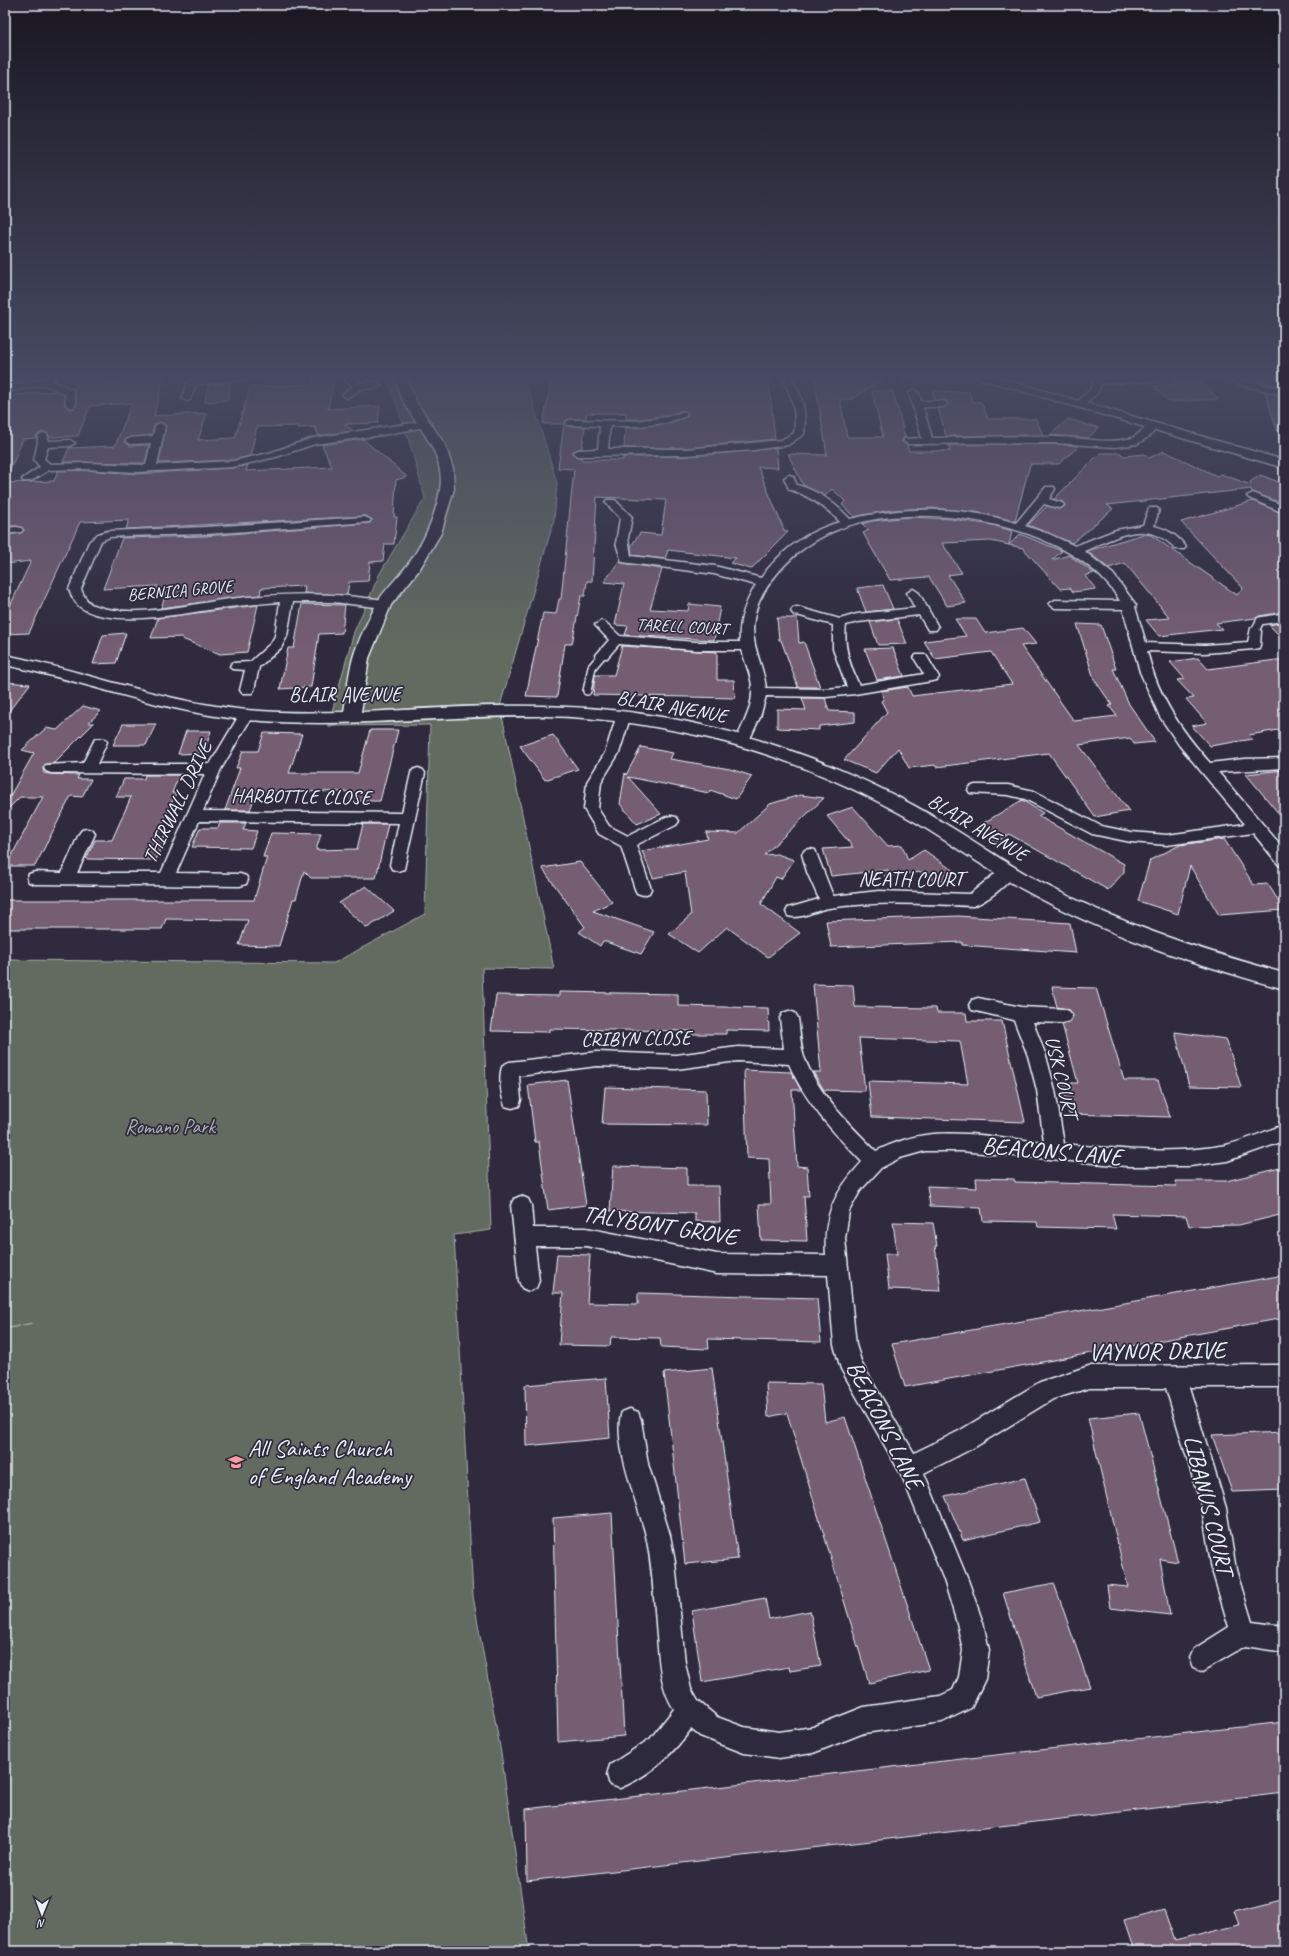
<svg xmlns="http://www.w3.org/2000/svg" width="1289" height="1956" font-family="Caveat,sans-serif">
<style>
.green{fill:#636a5e;stroke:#a6aeab}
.building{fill:#745d72;stroke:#e8f1f8}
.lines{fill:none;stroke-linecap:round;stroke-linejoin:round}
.service-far1-casing{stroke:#e8f1f8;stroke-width:8}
.service-casing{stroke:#e8f1f8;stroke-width:10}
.minor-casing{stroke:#e8f1f8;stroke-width:3}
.tertiary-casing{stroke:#e8f1f8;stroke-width:3}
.service-far1{stroke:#2f2a3d;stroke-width:5.5}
.service{stroke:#2f2a3d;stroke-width:7}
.minor{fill:#2f2a3d;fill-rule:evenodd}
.tertiary{fill:#2f2a3d;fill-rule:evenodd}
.labels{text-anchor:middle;stroke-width:3.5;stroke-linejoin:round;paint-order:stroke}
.far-street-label{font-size:17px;fill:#e8f1f8;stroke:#2f2a3d}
.street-label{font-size:20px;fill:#e8f1f8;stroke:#2f2a3d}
.park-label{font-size:20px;fill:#acb4b3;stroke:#2f2a3d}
.near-street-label{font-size:24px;fill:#e8f1f8;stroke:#2f2a3d}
.near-poi-label{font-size:24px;fill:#e8f1f8;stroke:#2f2a3d;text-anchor:start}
</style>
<rect width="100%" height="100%" fill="#2f2a3d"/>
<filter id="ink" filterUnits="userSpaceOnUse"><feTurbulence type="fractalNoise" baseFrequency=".025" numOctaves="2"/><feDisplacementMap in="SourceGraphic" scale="8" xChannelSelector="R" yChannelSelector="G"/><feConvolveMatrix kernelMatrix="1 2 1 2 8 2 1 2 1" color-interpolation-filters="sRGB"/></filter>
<g filter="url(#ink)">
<path class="green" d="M5,376H53L46,382L5,389Z
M388,376H520L531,396L557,483L554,520L500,706L554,969L482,968L491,1230L454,1235L473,1596L501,1753L529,1951H5V1329L32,1323L5,1329V960L334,963L425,914L430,725L328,726L354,632L380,573L425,498L410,444L388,379Z"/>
<path class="building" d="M80,376H106L104,382L144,380L145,376H164L154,416L207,413L198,440L235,438L250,387L313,384L314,378L334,377L328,409L380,406L378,423L345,424L353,431L319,436L315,427L298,428V426L257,427L250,456L233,460L159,463L166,426L159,422L154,426L152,435L130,437L124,440L130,446L149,445L145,463L63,462L69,448L115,446L132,403L90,406L78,436L50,437L47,433L43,432L37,435L36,438L23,439L5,482V396L56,391L64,395L65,405L71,409L77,405L74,390Z
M552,376H766L769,382L775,439L687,448H624L625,428L667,424L687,417L688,413L684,410L665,416L639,419H626V413H586V419H571L566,420L565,424L567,426L585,427L582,448L577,449L572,452L577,457H581V460H623V457L687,456L776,448L778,468L758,467L784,530L788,532L751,569L730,563L736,558L668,550L665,559L632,555L631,546L640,533L661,535L666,500L597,497L592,581H587L585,596H581L572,644H565L557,697L526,696L543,613L556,614L559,599H561L574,469L558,468L564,424H543Z
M814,376H888L852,399H840L847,437H883L872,391H893L905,437L902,441L907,445L909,451H950L949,445L1056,444L1079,446L1059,464H1030L1015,521L975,512L933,508L891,510L854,517L842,505L845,501L832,489L825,496L803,485L788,454L827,455Z
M1253,376H1284V390L1281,387L1259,382Z
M230,383L228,400L205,402L208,385Z
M1203,383L1218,399L1169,402L1154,386Z
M932,391L969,392L973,402H981L988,419H1036L1043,435L946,436L938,408H944L949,403L944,400H935Z
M1265,392L1279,395L1284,392V439L1280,440Z
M1068,419L1099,428L1088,438L1050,435Z
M363,439L407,477L396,480L394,517H397L394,544H385L383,561L370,562L368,581L349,582L347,595L304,593L305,586L261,588L260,595L161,608L166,593L155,594L158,586L103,589L122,538L206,536L370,523L372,520L366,516L126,529L129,520L80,522L29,633L5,634V606H10L31,561L5,564V535L21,533L24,530L17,526H5V483L54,481L58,471L85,470L136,474L233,468L248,465L246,471L332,467L322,445Z
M1164,451L1217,476L1221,474L1251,485L1250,482L1260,475L1284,484V504L1252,492L1251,489L1107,505L1113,509L1072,543L1028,525L1047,506L1058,509L1065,506L1063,502L1054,499L1100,453H1121L1123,456L1145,454L1149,458Z
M1253,501L1284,514V612L1259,616L1256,618L1216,623L1222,629L1159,636L1146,620L1170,618L1125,563L1108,568L1087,551L1143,534L1151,535L1237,595L1243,588L1181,522Z
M910,517L951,519L992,525L1012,531L1009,545L991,541L942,543L962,573L948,575L966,603L947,606L929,577L890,580L863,533L869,530L862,524L872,521Z
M1020,534L1062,551L1052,560L1069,555L1094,573L1085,576L1096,589L1073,592L1070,588L1060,589L1023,548L1009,545Z
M620,560L622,563L662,569L650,609L688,611L689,604L720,607L714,640L625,635L628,626L615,625L624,584L604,582Z
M883,585L893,609L866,612L857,588Z
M302,604L345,605L342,633L319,634L311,687L280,689L288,648H294Z
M258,605L247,652L220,654L182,639L183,637L151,638L158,618Z
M777,618H797L799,643L804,642L820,687H798L781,640H779Z
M897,619L907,644L878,645L870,622Z
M955,619H976L985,633L1023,628L1036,644L1021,646L1074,721L1117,716L1109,706L1112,705L1094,679L1077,624L1101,625L1116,669H1113L1129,704L1155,742L1134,744L1130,738L1079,745L1129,811L1095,817L1049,753L936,767L935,765L909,768L898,748L876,773L844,760L887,712L881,701L884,700L881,691L908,687L912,696L1012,684L991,652L935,659L924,641L966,636Z
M1284,622V640L1269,625Z
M126,633L116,663L93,664L103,635Z
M622,646L717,652V680H734L735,698L593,695L595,675H614Z
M893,648L904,676L877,680L865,649Z
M1198,658L1208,669L1284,659V729L1249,735L1253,739L1210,746L1192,726L1207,723L1186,699L1194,698L1177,680L1185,679L1170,662Z
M5,682L30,684L5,716Z
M802,698H825L829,711L855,712V722L819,726V730L777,728V709L806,710Z
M83,706L101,711L88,723H94L54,763L46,764L43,769L44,773L50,774L79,775L77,779H91L82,797L71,796L35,866H6L43,797H20L9,808L5,805L34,753L22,750L46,728L57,730Z
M123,724H156L146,745H113Z
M370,730H398L380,801H350L352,792L257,791L250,810H225L240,768H236L243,751H258L264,733L302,734L289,773H358Z
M186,731H211L204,753L178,754Z
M553,735L578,769L545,780L520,746Z
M641,747L673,753L670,759L730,769L752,776L736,799L710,790L709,793L628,777L661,814L637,824L620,804L625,773L626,775Z
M1284,770V820L1246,774Z
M145,775H179L172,793H176L157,837H165L156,860L86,859L95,840H112L131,797H116L124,779H144Z
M800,795L824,798L764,855L777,854L794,860L781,879L776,877L761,904L800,933L768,957L727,927L698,953L669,934L691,915L685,872L653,878L642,851L708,839L706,832L738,833L770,804Z
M1022,800L1043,813L1038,816L1124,864V872L1108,890L1009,834L995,843L975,828Z
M853,807L888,846L902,845L908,860L924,850L955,872L938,884L922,872L884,876L889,872L888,870L831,876L823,849L853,847L827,816Z
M220,823H246L243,830L257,831L251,848L192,847L200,828H218Z
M363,824H388L376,878H311L304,871L296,899H293L279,946L239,945L248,920L166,919L162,929H5V900H254L267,857H263L271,833L321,834L316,850L357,849Z
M1224,839L1254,885L1268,884L1284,910L1219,915L1190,866L1178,914L1138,901L1150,860L1180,845Z
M580,862L612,902L593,911L654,932L641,954L603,941L600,946L579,932L585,927L542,868Z
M366,886L394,911L367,928L339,903Z
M958,916L1070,923L1076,953L962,945V942L831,947L826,921Z
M813,984L853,985L855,1007L936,1008L937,1013H966L967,1021H1002L1025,1122L872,1117L868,1081L968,1084L960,1041L859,1038L865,1091L824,1090L813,1072H821Z
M1052,987L1096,988L1124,1080H1158L1170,1117L1069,1114L1062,1083H1078L1062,1024L1070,1022L1073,1015L1069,1010L1057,1007Z
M559,992L678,994V1006L768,1008L769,1031L726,1030V1034H691V1031L549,1029V1032L491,1031L496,995L559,996Z
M1175,1032L1226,1039L1241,1087L1189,1086Z
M744,1070L791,1072L801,1090H792L797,1166L807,1167L809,1196H804L807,1241L761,1240L759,1204H771L769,1159L747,1158Z
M567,1080L586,1205L548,1210L539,1142H535L528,1085Z
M605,1087L706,1090L707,1125L602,1124Z
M613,1166L687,1168V1186H719L720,1222L695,1221V1213L610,1211Z
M1284,1167V1214L1239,1225L1189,1226L1186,1216L1112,1214L1116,1229L1038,1227L1037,1222L983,1221L981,1208L930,1206L927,1186L977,1188L976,1178L1014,1179L1015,1182L1176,1186L1175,1181H1226Z
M893,1222L933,1223L937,1246H935L941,1291L889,1289L885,1254H897Z
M557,1254L590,1255L587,1303L638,1304V1293L817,1298L821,1342L708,1339L709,1349L661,1347L660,1338L611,1337L610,1346L559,1345L563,1293H553Z
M1284,1275V1318L905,1387L892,1344Z
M712,1368L738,1559L685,1564L664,1373Z
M606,1378L610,1438L526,1446L525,1385Z
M766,1383L821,1384L825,1422L845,1417L929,1670L869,1683L787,1413L768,1417Z
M1139,1413L1178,1562L1160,1559L1170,1615L1110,1608L1107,1585L1128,1587L1088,1418Z
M1284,1432V1490L1232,1492L1212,1435Z
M1025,1478L1040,1522L963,1540L945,1496Z
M612,1513L624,1736L558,1742L553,1518Z
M1054,1583L1090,1687L1036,1697L1003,1593Z
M765,1598L769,1619L810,1611L821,1666L790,1671L789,1667L702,1682L692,1611Z
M1284,1722V1793L527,1881L526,1809Z
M1284,1898V1951H1134L1124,1921L1164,1910L1175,1941L1239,1925L1234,1911Z"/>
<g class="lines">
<defs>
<path id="service-far1" d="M1229,376L1243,383L1280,391
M904,378L908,376
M1099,381L1220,376
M641,423L666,420L684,414"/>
<path id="service" d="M1255,631L1260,621L1284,617
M587,691L592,667L602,655"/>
<path id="minor" d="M48,376H57L53,381L73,390L76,405L74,407L71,408L66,405L65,394L45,385L5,392V386L43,380Z
M217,376H264L262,378L201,384L195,386L190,400L187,401L182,398L188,382Z
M341,376H350L360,383L377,382L382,385L377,388L361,389L347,398L342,395L352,386Z
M781,376H790C802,395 807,411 804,434L788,445L754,450L687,455L578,456L573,453L578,450L598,449L600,426L567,425L566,423L567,421L571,420L645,421L646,423L645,425L641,426H610L608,449H687L781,440L794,433C797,411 792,395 781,376Z
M1096,376H1105L1097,393L1083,406H1077L1075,404L1077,402L1090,390Z
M914,390L919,393L921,401H943L948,404L943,407H923L932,438C973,437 1014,436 1055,437C1079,437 1104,444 1128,439C1139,438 1144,425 1153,423L1158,426L1150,436L1137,444L1115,447L1056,443L908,444L903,441L904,439L922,438L909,393Z
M426,421L430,422L431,424L430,426L382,435L315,444L276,457L233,467L136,472L85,469L49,470L31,481H23L22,479L40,467L34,460L38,442V436L43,433L47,434L49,441L70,440L75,443L70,446L48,447L44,459L50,464L85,463L146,465L151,443L130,444L125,441L130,438L153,436L155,426L160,423L165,426L157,465L233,461L269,453L313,438Z
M789,475L793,476L797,485C819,491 835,503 850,519C903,506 963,506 1016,523L1046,487H1054L1055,489L1049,499L1062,503L1064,505L1062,507L1058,508L1044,504L1025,526L1049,534L1075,546L1116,530L1143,525L1149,508H1157L1159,510L1154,526C1167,529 1178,536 1186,547L1184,549H1176C1145,517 1118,537 1084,551L1113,574L1136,605L1135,607L1146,643L1205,645L1248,642L1251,628L1255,627L1261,631L1260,645L1259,648L1254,649L1205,653L1147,651C1158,697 1180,729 1210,763L1244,759L1284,758V768L1218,772L1284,849V867L1279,865L1253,833L1167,845L1131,842L1092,834L1025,799L1008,795L970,793L968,790L970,787L975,785H1008L1034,791L1101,826L1131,832L1167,835L1245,824L1179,745L1160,717L1140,672L1123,609L1055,608L1049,604L1055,600L1120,601C1075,523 918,497 839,529C816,538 796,552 780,570C769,583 759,597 755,614C748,643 763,661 766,688L826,689L847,687L833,649V625L793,614L791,611L793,608L797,607L840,619L857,614L915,608L907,593L913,589L919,593L938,627L936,630H928L919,615L858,622L846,625C843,646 850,666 859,685L924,674L914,658L916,655H926L939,677L937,680L932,681L855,694L826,697L766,696L760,717L747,745H737L735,742C744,722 756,702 751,680C749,670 744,660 742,650H696L619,644L607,658H597L596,655L609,640L595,625L601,621L605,622L620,636L696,642H740C738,621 745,603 756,585L714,574L622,562L616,543L620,518L607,504L605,502L607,500H615L632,517L628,538L631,556L715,566L761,578C779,552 808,530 840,522C825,506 809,496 789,489L784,478Z
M1253,493L1284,506V513L1249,498L1247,496Z
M365,517L371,520L369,522L206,534L124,536L110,537L101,541L81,589C84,597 88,604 96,606C135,619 189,604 229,599C274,594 320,592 365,598C372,599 386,598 390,604L384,608L333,602H293L287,636L281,648L259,667L254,690L252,693H242L240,690L245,670L232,669L230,666L232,663L250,662L271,643L275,636L280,602C263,603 245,605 228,607C189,612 121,628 85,610C76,606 72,598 69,589L89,542L98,534L108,531L206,527Z
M17,527L21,528L23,530L21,532L5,534V528Z
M246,711L251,712L253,715L221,769L203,811L402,813L411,773L413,770L418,768L423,770L425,773L404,869L398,871L392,869L390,865L399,823L199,821L176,873L240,874L246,876L248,880L246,884L240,886L35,884L29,882L27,878L29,874L35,872L62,873L79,834L82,830L87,829L92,830L95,834L77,873H161L205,774L51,773L46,771L44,768L46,765L83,763L95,739H105L107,742L97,764H210L241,712Z
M623,714L628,715L630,718L619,753L601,782L598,809L609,826L628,836L666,817L671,816L676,817L679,821L676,825L636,845L651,889L649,893L643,895L637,893L635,889L621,846L599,834L584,809L587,782L605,753L616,718L618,715Z
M810,849L815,850L833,896L879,891L970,894L1002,868L1008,866L1014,868L1016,872C1009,884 986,902 973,906C925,904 877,901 829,908C816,910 801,920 788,916L786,912L788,908L819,899L807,872L802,854L805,850Z
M978,998L1021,1007L1063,1009L1069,1011L1072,1016L1069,1021L1063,1023L1033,1022L1046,1056L1055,1090L1064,1144C1117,1149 1173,1155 1226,1145C1245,1141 1265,1131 1284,1125V1141L1227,1161L1190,1166H1126L961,1151H925L900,1158L881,1168L860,1191L849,1211L845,1239L856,1345L862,1364L914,1453L959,1431L1040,1382L1089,1366L1284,1365V1387H1189L1226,1508L1236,1570L1252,1622L1284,1626V1652L1245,1646L1203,1671L1194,1667L1190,1658L1194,1649L1229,1627L1212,1570L1202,1508L1166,1388H1089L1053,1399L975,1447L924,1473L968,1580L983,1623L989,1650L985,1679L971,1708L942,1722L864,1733L813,1753L779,1758L744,1753L700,1736L691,1729C673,1754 649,1776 620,1788L610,1785L607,1775L610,1765L650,1739L674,1709C660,1688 659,1660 657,1636C654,1602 653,1568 646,1536C639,1506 611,1440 622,1412L630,1409L638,1412L641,1420L648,1464L670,1535L675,1562L685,1663L691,1689L698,1701L717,1717L744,1727L779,1732L813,1727L864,1707L940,1696L953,1690L959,1677L963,1650L957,1623L944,1580L902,1476L841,1369L834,1345L828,1275L717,1274L586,1246H535L539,1281L536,1288L529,1291L522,1288L519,1281L511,1205L514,1199L521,1196L528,1199L531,1205L533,1228H586L717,1254L826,1255C823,1215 835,1191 862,1162C833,1132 805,1102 789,1064L738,1061L676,1069L597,1066L519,1076L521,1100L519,1106L512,1108L505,1106C501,1095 498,1075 503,1065L509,1062L597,1052L676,1055L738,1047L784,1049L780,1018L783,1013L789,1011L795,1013L798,1018C800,1031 800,1045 804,1057C818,1094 849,1124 876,1151C891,1144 909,1137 925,1135C963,1130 1007,1139 1044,1142L1037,1090L1028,1056L1014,1020L972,1010L969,1005L972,1000Z"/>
<path id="tertiary" d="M396,376H408V383L417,403L445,445L453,469L454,489L441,533L419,570L391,605L369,658L361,712C429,709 498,703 567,707C650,710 734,729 811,758C857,776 902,797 944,823C976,842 1007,864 1040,882C1118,923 1200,950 1284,973V989C1195,964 1107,936 1026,891C988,871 954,845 917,823C857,788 792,760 725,742C666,727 605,717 545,716C446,715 347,729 248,720C165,713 86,681 5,665V655C76,669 144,695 216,706C258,713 301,713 344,712C347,694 348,675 353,658C358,640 368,621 376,605C383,591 397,579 406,567C422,547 436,515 440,490C448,441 396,413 396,376Z
M976,376H993L1284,460V468L978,378Z"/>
</defs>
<use href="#service-far1" class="service-far1-casing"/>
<use href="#service" class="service-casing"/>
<use href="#minor" class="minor-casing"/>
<use href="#tertiary" class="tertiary-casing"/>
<use href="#service-far1" class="service-far1"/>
<use href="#service" class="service"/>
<use href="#minor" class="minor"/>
<use href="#tertiary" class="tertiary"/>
</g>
</g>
<linearGradient id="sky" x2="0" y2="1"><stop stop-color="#1a1722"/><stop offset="0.58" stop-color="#474a62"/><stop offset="1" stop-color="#474a62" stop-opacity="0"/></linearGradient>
<rect width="1289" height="649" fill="url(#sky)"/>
<defs>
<symbol id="school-bare" viewBox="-9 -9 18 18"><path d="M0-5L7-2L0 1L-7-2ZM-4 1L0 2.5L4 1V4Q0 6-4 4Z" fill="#ff9aa2" stroke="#2f2a3d" stroke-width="2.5" paint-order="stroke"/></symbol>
</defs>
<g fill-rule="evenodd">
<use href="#school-bare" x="225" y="1451" width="22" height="22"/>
</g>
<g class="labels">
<g class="far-street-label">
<text transform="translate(180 590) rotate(-5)" y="6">BERNICA GROVE</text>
<text transform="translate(682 626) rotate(3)" y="6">TARELL COURT</text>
</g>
<g class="street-label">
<text x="345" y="701">BLAIR AVENUE</text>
<text transform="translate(672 706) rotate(10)" y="7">BLAIR AVENUE</text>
<text transform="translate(301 796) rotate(1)" y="7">HARBOTTLE CLOSE</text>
<text transform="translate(177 802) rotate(-64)" y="7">THIRWALL DRIVE</text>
<text transform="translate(978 827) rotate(31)" y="7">BLAIR AVENUE</text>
<text x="911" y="886">NEATH COURT</text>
<text transform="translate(636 1038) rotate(-1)" y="7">CRIBYN CLOSE</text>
<text transform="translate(1062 1077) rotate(76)" y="7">USK COURT</text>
</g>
<g class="park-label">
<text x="170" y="1133">Romano Park</text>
</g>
<g class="near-street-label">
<text transform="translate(1052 1151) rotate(5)" y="8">BEACONS LANE</text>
<text transform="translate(660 1225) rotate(9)" y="8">TALYBONT GROVE</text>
<text transform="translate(1157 1351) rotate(-1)" y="8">VAYNOR DRIVE</text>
<text transform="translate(885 1425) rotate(63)" y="8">BEACONS LANE</text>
<text transform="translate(1209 1505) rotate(76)" y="8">LIBANUS COURT</text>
</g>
<g class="near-poi-label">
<text x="248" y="1456">All Saints Church<tspan x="248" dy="28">of England Academy</tspan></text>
</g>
</g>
<rect width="1289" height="1956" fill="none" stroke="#2f2a3d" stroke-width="20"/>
<rect x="10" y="10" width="1269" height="1936" fill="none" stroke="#e8f1f8" stroke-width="1.5" filter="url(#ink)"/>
<g transform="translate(42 1914) rotate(181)" stroke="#2f2a3d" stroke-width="3" paint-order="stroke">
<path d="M0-3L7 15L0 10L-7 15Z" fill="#e8f1f8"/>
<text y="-6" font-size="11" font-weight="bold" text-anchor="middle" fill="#e8f1f8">N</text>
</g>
</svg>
